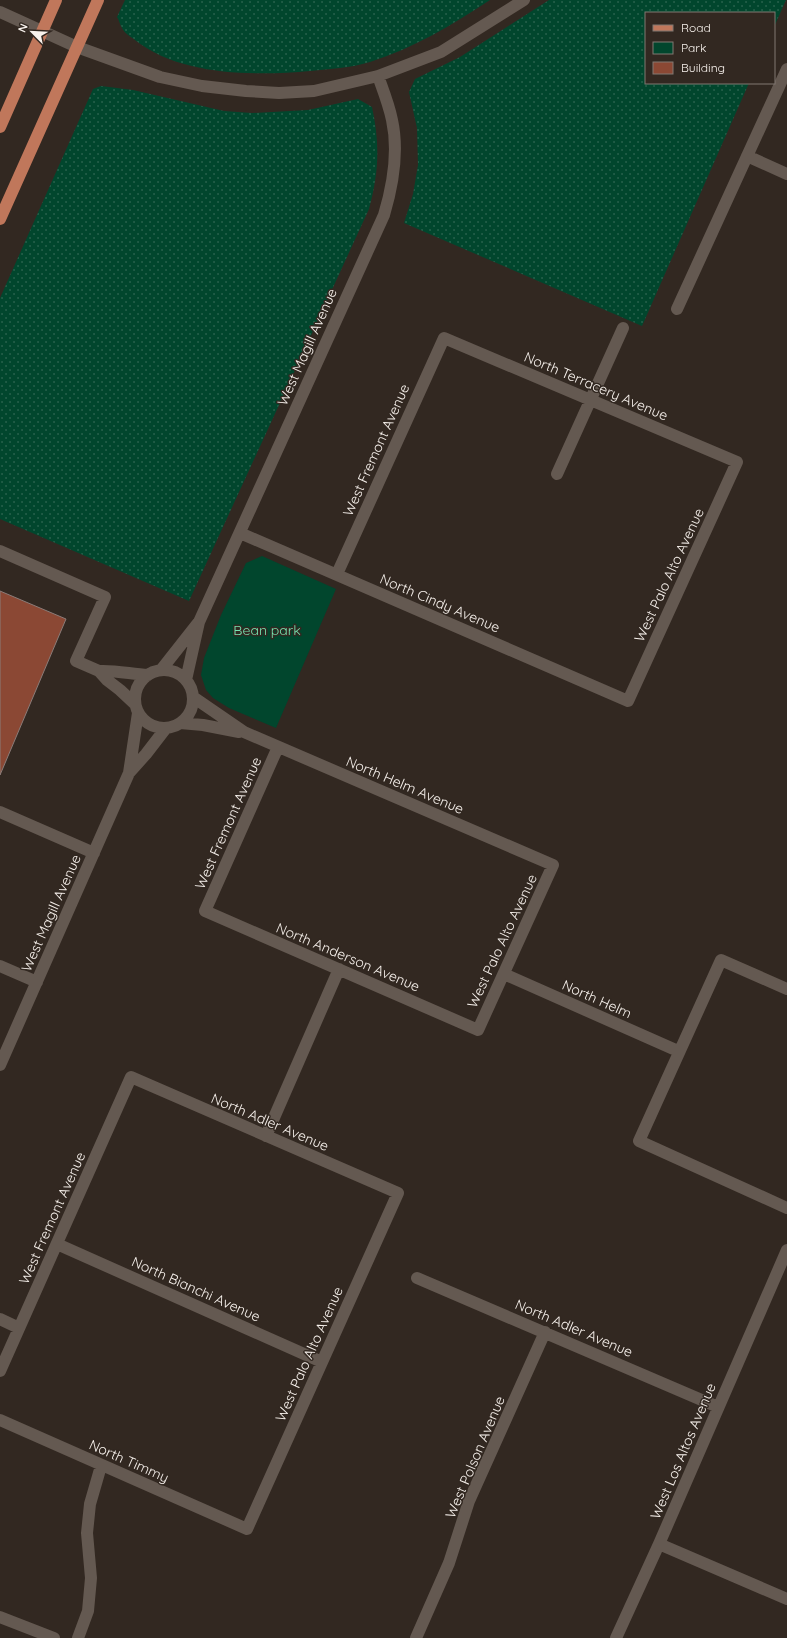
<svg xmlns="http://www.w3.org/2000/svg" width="787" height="1638" font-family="Quicksand,sans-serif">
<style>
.grass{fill:url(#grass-dots)}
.park{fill:#01462d}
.building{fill:#8b4834;stroke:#8b7c78}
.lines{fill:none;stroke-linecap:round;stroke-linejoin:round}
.minor{stroke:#645951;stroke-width:12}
.major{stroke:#c0775b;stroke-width:12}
.labels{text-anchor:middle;stroke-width:3;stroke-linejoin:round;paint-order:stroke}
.street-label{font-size:14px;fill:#f8f2ed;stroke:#322821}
.park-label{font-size:14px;fill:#77e5b1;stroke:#322821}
</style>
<defs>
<pattern id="grass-dots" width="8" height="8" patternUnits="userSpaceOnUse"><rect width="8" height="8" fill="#01462d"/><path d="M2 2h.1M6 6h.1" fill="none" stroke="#27614c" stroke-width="1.8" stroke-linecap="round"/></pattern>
</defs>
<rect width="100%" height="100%" fill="#322821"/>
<path class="grass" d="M125,0H490C452,25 414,48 370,62C350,68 330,69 310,71C255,76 180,76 135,40C131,37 124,33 122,28C120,25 119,20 117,17Z
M549,0H786L774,27V13H646V83H749L642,326L404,223L413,194L418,165L417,128L409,92L415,79L460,57Z
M101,86L133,90L224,111L252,113L308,110L358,99L372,107C380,144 379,172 369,209L189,601L0,519V298L93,89Z"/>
<path class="park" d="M262,556L336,589L276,728L229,708L213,698L206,690L201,675L204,658L221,615L246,563Z"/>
<path class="building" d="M0,591L66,619L0,775Z"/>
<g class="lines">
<path class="minor" d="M0,12L77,47L160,77L202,86L246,91L279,93L314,91L378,76L441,52L524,0
M747,156L787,174
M677,309L787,69
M557,474L623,328
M240,533L628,701L737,462L444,338L337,574
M0,551L105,597L76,661L99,671L107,680L120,690L135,704
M161,670L198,623
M135 699a29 29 0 1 1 58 0a29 29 0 1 1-58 0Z
M99,671C115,670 131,674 148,675
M186,680L199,622L384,215C393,185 399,152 392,120C389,105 383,90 378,76
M193,697L244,732L553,865L478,1030L205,911L278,747
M180,723L203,725L239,732
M129,773L146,754L166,728
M0,812L94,853
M0,966L37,982
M504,974L678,1051
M787,989L721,960L639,1141L787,1208
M0,1065L129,773L138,713
M266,1136L339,969
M57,1244L322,1362
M417,1278L718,1407
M0,1319L19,1328
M0,1371L131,1077L398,1193L247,1529L0,1420
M659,1544L787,1599
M0,1617L54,1638
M78,1638L88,1611L91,1578L87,1533L90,1504L101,1466
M416,1638L449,1563L469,1501L545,1332
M616,1638L659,1544L787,1250"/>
<path class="major" d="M0,127L56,0
M0,219L98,0"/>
</g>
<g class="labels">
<g class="street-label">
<text transform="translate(307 347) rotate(-66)" y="5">West Magill Avenue</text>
<text transform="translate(596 386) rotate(23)" y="5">North Terracery Avenue</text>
<text transform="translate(376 450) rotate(-66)" y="5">West Fremont Avenue</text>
<text transform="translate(669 575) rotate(-65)" y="5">West Palo Alto Avenue</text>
<text transform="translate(440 603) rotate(23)" y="5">North Cindy Avenue</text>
<text transform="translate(405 785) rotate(23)" y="5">North Helm Avenue</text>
<text transform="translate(228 823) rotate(-66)" y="5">West Fremont Avenue</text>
<text transform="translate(51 913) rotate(-66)" y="5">West Magill Avenue</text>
<text transform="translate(502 941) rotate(-65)" y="5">West Palo Alto Avenue</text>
<text transform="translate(348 957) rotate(23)" y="5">North Anderson Avenue</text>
<text transform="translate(597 999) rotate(24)" y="5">North Helm</text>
<text transform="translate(270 1122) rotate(23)" y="5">North Adler Avenue</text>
<text transform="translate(52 1218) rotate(-66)" y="5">West Fremont Avenue</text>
<text transform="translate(196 1289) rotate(24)" y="5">North Bianchi Avenue</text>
<text transform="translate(574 1328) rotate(23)" y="5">North Adler Avenue</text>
<text transform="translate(309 1354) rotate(-66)" y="5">West Palo Alto Avenue</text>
<text transform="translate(683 1451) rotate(-67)" y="5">West Los Altos Avenue</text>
<text transform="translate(475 1457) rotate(-67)" y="5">West Polson Avenue</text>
<text transform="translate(129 1461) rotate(24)" y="5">North Timmy</text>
</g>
<g class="park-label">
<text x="267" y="635">Bean park</text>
</g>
</g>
<rect x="645" y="12" width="130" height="72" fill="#322821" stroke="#817973"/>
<rect x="653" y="25" width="20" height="6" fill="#c0775b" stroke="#817973"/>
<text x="681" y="32" font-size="12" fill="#f8f2ed">Road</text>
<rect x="653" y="42" width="20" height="12" fill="#01462d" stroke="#817973"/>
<text x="681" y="52" font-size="12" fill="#f8f2ed">Park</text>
<rect x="653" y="62" width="20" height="12" fill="#8b4834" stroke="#817973"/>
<text x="681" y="72" font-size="12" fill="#f8f2ed">Building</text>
<g transform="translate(32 32) rotate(294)" stroke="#322821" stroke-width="3" paint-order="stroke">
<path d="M0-3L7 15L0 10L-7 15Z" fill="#f8f2ed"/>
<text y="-6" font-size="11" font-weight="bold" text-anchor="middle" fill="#f8f2ed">N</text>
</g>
</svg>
